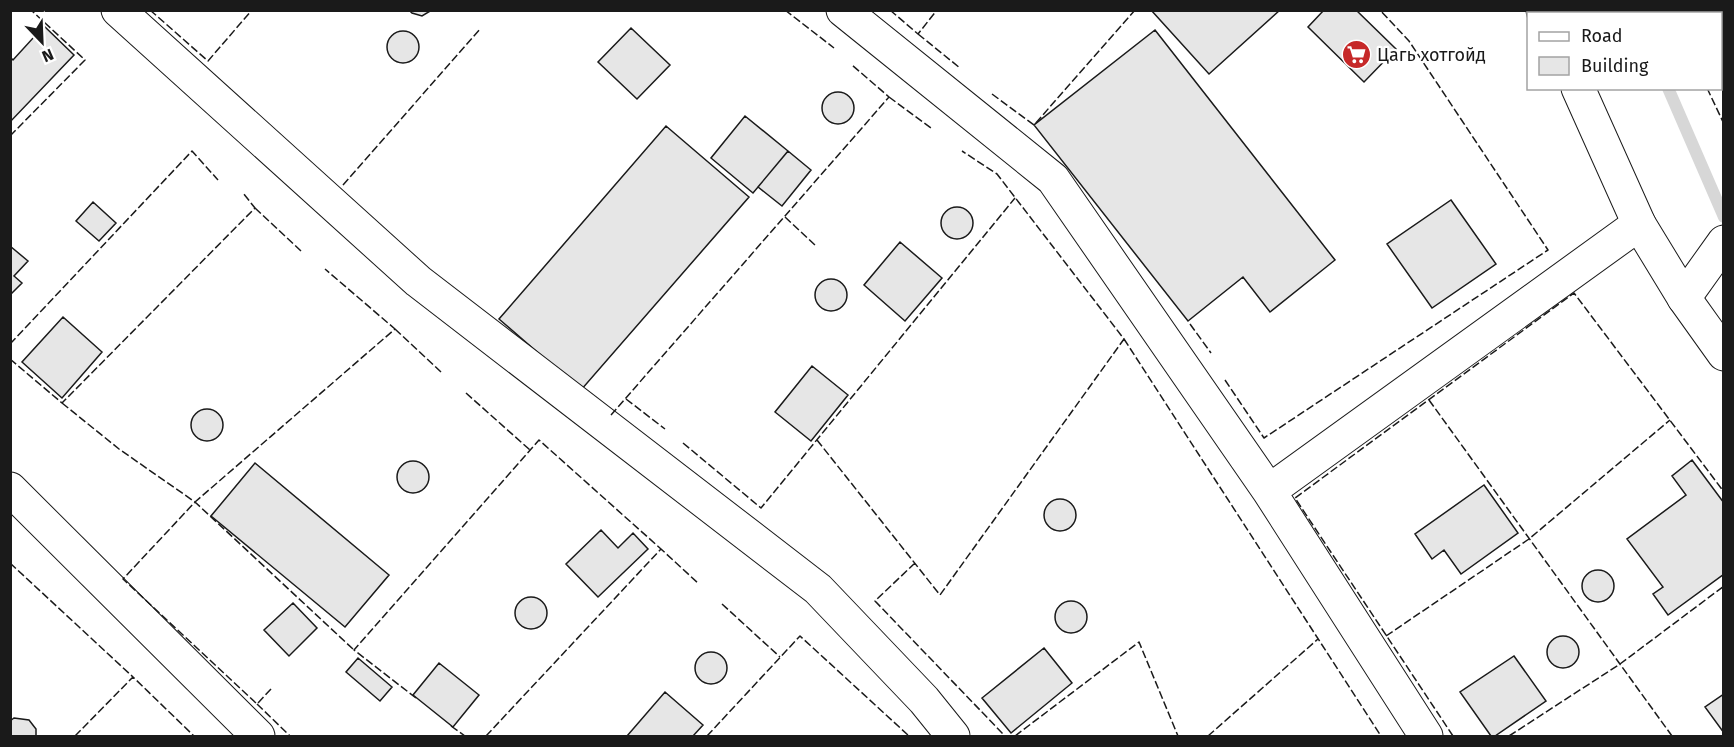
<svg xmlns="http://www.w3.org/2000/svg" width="1734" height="747" font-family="'Fira Sans',sans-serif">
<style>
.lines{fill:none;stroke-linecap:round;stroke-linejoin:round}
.stream{stroke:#d7d7d7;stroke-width:12}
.building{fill:#e6e6e6;stroke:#1a1a1a;stroke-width:1.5}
.minor-casing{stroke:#1a1a1a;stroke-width:35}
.tertiary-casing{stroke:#1a1a1a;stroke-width:35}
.minor{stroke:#fff;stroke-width:33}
.tertiary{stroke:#fff;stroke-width:33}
.fence{stroke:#1a1a1a;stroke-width:1.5;stroke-dasharray:8 3;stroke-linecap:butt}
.labels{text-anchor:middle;stroke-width:4.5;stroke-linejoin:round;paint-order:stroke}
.poi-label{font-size:18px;fill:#1a1a1a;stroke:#fff;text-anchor:start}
</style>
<rect width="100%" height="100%" fill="#fff"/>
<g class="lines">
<path class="stream" d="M1668,88L1724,217"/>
</g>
<path class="building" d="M409,10H432L422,16L412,13Z
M1151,10H1280L1209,74Z
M1324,10H1356L1396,49L1364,82L1308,27Z
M1677,10H1724V27L1720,28V14H1678Z
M44,26L74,55L10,122V57L13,60Z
M631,28L670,65L637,99L598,62Z
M1155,30L1335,260L1270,312L1243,277L1188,321L1034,125Z
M387 47a16 16 0 1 1 32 0a16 16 0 1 1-32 0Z
M822 108a16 16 0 1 1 32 0a16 16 0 1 1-32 0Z
M745,116L788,151L753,193L711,158Z
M666,126L749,197L581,390L499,319Z
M788,151L811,170L782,206L758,187Z
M1451,200L1496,264L1432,308L1387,244Z
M93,202L116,223L99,241L76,221Z
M941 223a16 16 0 1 1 32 0a16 16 0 1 1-32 0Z
M900,242L942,278L905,321L864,285Z
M10,246L28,261L14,276L22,283L10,295Z
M815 295a16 16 0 1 1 32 0a16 16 0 1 1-32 0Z
M63,317L102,352L62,398L22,362Z
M812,366L848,395L811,441L775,412Z
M191 425a16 16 0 1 1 32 0a16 16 0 1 1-32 0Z
M1692,460L1724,503V574L1668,615L1653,594L1663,587L1627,539L1686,495L1672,476Z
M397 477a16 16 0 1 1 32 0a16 16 0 1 1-32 0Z
M255,463L389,575L345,627L211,516Z
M1484,485L1518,533L1461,574L1444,550L1432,559L1415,534Z
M1044 515a16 16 0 1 1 32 0a16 16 0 1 1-32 0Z
M601,530L618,548L633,533L648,549L598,597L566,564Z
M1582 586a16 16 0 1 1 32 0a16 16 0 1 1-32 0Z
M515 613a16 16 0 1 1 32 0a16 16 0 1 1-32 0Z
M1055 617a16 16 0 1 1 32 0a16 16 0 1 1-32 0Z
M293,603L317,628L289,656L264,630Z
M1547 652a16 16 0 1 1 32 0a16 16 0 1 1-32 0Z
M1044,648L1072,683L1011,733L982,698Z
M695 668a16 16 0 1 1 32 0a16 16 0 1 1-32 0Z
M1514,656L1546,701L1495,736H1491L1460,692Z
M358,658L392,687L380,701L346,672Z
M439,663L479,695L453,727L413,695Z
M665,692L703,725L693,736H627Z
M1724,694V733L1705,707Z
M14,718L29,720L36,729V736H10V721Z"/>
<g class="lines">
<defs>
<path id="minor" d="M118,10L418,281L818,589L924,700L953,736
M843,10L1053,179L1269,491L1426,736
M1684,298L1724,242
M10,489L258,736
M1269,491L1639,224"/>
<path id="tertiary" d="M1543,10L1544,14
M1578,88L1639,224L1684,298L1724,354"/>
</defs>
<use href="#minor" class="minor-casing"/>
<use href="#tertiary" class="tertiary-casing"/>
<use href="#minor" class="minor"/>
<use href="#tertiary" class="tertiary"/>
<path class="fence" d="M150,10L208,61L252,10
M785,10L834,48
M890,10L918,34L937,10
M918,34L960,68
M1707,88L1724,124
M992,94L1034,125L1135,10
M889,97L931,128
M10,136L85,60L31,10
M343,185L481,28
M255,208L301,251
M785,217L816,246
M1190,324L1211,353
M395,329L441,372
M1124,339L1381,736
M10,344L192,151L218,180
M10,359L62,403L255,208L243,193
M1225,380L1264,438L1548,250L1409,41L1380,10
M466,393L530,450
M626,399L665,429
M1429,400L1672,736
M62,403L119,449L195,502L395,329L325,269
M611,415L889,97L852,65
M817,440L940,595L1124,339L997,174L962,151
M683,443L761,508L1015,198
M10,563L133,677
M915,563L875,601L1005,736
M722,604L780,657
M1386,636L1529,539L1670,420
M271,689L257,704L123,579L195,502L354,650
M416,698L354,650L539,440L661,549
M257,704L290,736
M451,726L465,736
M75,736L133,677L194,736
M486,736L661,549L699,584
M707,736L800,636L909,736
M1015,736L1139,642L1178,736
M1208,736L1318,639
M1453,736L1295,498L1574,293L1724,492
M1509,736L1620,664L1724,586"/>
</g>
<defs>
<symbol id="supermarket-disc" viewBox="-11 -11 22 22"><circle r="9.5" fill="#c62828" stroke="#fff"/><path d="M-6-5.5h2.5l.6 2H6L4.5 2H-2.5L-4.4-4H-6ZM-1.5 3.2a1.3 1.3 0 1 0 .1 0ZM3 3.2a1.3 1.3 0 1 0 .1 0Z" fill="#fff"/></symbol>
</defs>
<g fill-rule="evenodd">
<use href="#supermarket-disc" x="1340" y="38" width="33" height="33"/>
</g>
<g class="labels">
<g class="poi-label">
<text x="1377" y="61">Цагь хотгойд</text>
</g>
</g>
<rect width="1734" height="747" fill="none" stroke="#1a1a1a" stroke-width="24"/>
<rect x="1527" y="12" width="195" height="78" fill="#ffffff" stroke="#a3a3a3" stroke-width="1.5"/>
<rect x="1539" y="32" width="30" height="9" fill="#ffffff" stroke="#a3a3a3" stroke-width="1.5"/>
<text x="1581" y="42" font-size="18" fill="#1a1a1a">Road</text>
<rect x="1539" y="57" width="30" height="18" fill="#e6e6e6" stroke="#a3a3a3" stroke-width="1.5"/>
<text x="1581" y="72" font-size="18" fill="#1a1a1a">Building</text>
<g transform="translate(42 42) rotate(157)" stroke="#ffffff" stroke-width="4.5" paint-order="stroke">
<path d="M0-4.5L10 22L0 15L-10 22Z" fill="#1a1a1a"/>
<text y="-9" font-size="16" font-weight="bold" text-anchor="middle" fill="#1a1a1a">N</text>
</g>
</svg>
